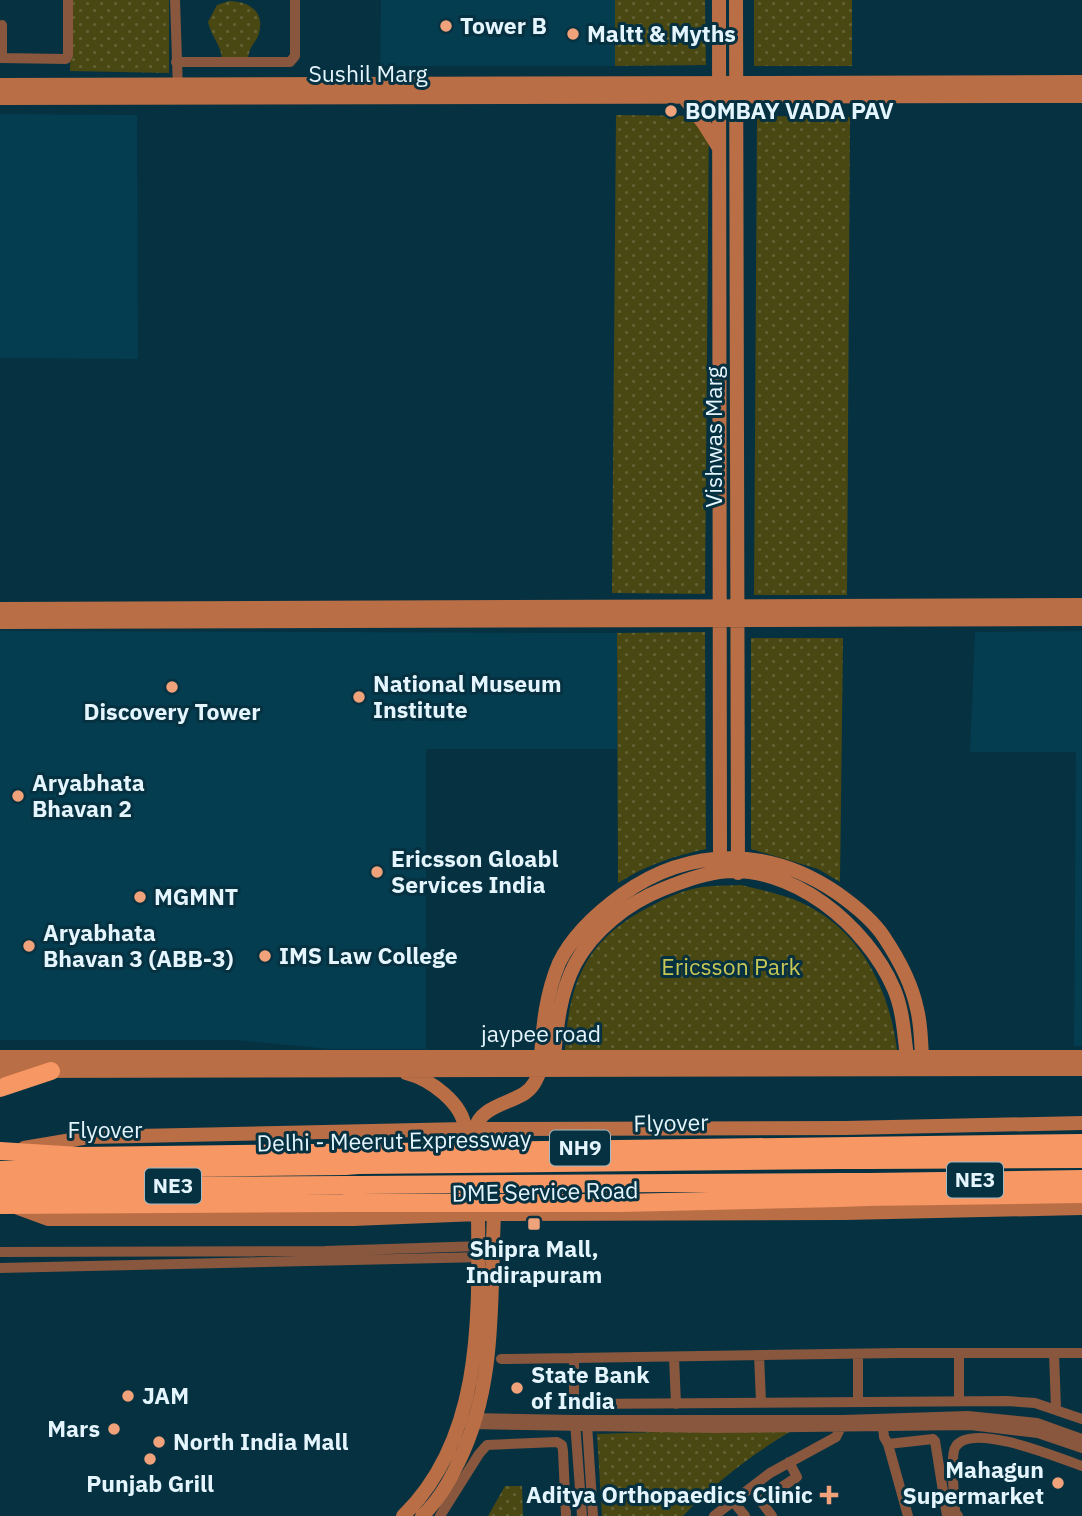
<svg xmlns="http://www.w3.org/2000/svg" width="1082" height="1516" font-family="'IBM Plex Sans',sans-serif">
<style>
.built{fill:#053d50}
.grass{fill:url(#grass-dots)}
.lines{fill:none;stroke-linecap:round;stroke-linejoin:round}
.street{stroke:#88573e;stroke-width:10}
.secondary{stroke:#ba6e45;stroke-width:14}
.highway{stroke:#f69764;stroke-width:18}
.highway-bridge{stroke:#f69764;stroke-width:18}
.poi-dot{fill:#f0a27a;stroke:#063141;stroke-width:2.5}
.labels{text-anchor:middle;stroke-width:6;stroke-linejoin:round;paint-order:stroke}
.shield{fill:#063141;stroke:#a1bac5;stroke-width:2}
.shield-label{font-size:21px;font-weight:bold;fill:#e4f5fd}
.poi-label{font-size:23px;font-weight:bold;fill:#e4f5fd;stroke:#063141;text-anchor:start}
.street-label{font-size:23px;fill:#e4f5fd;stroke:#063141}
.park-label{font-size:23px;fill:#c8c655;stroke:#063141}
</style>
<defs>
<pattern id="grass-dots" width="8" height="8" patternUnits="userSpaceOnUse" patternTransform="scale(1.75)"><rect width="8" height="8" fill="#494712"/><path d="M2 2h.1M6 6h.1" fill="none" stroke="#636235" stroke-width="1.8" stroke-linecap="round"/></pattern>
</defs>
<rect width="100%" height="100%" fill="#063141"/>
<path class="built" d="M381,0H615V66H380Z
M0,114L137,115L138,359L0,358Z
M0,631L617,633V749H426V1049H330L236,1040H0Z
M1082,631V1046H1074L1076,752H970L975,632Z"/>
<path class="grass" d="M71,0H169V73L70,71Z
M615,0H705L706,65L615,66Z
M754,0H852V66H754Z
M229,1C248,1 265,11 259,33C256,44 250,43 248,59H222C221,45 211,36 208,22L217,5Z
M616,115L709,116L705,594L612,593Z
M757,116L850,117L847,595H754Z
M705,632L706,849C674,856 646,865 618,883L617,633Z
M751,638H843L840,882L818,869L751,849Z
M741,885C758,889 776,893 793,899C857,924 889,985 897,1050H565C569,983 585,941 647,908C662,900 680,891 697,888C711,885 727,886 741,885Z
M798,1427C755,1452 718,1480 683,1516H602L597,1434Z
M505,1486H522L523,1516H488Z"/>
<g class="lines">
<path class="street" d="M175,0L178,90
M0,58L66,59L68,55V0
M2,58V25
M176,62H290L295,56V0
M0,1252L325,1251L482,1246
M0,1268L485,1257
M1054,1353L1056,1409
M858,1354V1401
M959,1354V1400
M759,1355L761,1402
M674,1357L676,1404
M574,1358L899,1353H1082
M501,1359L574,1358V1400L578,1404L1007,1401L1035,1403L1082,1419
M472,1418L575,1420H843L968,1416L1037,1423L1082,1439
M575,1422L582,1516
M469,1424L715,1428L970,1425L1038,1433L1082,1448
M587,1424L593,1516
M883,1427L884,1437L888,1444L933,1439L935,1441L947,1516
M888,1444L908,1516
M732,1500L745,1516
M440,1516L479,1454L487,1445L557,1442L562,1445L563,1451L566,1516
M714,1516L770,1473L836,1437L842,1425
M772,1516L763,1504L762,1500L797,1477L789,1462
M958,1516L955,1512C955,1499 949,1455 956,1446C973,1422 1059,1458 1082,1466"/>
<path class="secondary" d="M719,0L720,872
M736,0L738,873
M0,85L1082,82
M683,96L704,124L719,148
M0,98L1082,96
M0,609L1082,605
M0,622L1082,619
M0,1057H1082
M541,1057C543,1024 546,994 559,963C573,934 598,912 623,894C691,846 770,847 837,893C854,905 873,920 884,937C898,958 912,984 917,1009C921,1024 921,1041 922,1057
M554,1057C557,1025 560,993 575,964C593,930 628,903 663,889C681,882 699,875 719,872C791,862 867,926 894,989C903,1010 904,1034 907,1057
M0,1071L1082,1069
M406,1073C430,1079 463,1103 465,1129
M475,1129C480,1107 508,1104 525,1093C534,1087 537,1078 541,1069
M24,1148L89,1137L465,1129L845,1128L1082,1123
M18,1208L48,1219H353L478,1214L845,1213L1082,1208
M403,1516C483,1438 479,1318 478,1214
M422,1516C438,1501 449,1483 458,1463C497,1385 490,1299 494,1214"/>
<path class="highway" d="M0,1088L51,1071
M0,1151L79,1156
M867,1160L1082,1159
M359,1165L839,1160
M0,1170L345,1166
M868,1182L1082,1179
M359,1185L842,1182
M0,1187L345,1185
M867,1197L1082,1194
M360,1203H620L839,1198
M0,1205L345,1203"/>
<path class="highway-bridge" d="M79,1156L1082,1143
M839,1160H867
M345,1166L359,1165
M842,1182H868
M345,1185H359
M839,1198L867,1197
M345,1203H360"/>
</g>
<g class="poi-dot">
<circle cx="446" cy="26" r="7"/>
<circle cx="573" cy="34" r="7"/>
<circle cx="671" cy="111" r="7"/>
<circle cx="172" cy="687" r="7"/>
<circle cx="359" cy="697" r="7"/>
<circle cx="18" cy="796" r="7"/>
<circle cx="377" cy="872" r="7"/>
<circle cx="140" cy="897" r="7"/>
<circle cx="29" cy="946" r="7"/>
<circle cx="265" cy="956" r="7"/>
<rect x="527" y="1217" width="14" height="14" rx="3.5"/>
<circle cx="517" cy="1388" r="7"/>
<circle cx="128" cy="1396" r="7"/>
<circle cx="114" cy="1429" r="7"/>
<circle cx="159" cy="1442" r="7"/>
<circle cx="150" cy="1459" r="7"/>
<circle cx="1058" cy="1483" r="7"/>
<path d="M825.5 1484.5h7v7h7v7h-7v7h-7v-7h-7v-7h7z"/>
</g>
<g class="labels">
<g class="shield">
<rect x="550" y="1130.5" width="60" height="35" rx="5"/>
<rect x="947" y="1162.5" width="56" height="35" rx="5"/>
<rect x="145" y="1168.5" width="56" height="35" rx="5"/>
</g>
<g class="shield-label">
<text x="580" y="1155">NH9</text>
<text x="975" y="1187">NE3</text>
<text x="173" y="1193">NE3</text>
</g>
<g class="poi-label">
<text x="460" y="34">Tower B</text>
<text x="587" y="42">Maltt &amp; Myths</text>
<text x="685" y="119">BOMBAY VADA PAV</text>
<text x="373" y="692">National Museum<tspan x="373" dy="26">Institute</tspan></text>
<text x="172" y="720" text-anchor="middle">Discovery Tower</text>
<text x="32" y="791">Aryabhata<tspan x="32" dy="26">Bhavan 2</tspan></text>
<text x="391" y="867">Ericsson Gloabl<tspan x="391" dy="26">Services India</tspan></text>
<text x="154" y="905">MGMNT</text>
<text x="43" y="941">Aryabhata<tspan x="43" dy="26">Bhavan 3 (ABB-3)</tspan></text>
<text x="279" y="964">IMS Law College</text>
<text x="534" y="1257" text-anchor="middle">Shipra Mall,<tspan x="534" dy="26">Indirapuram</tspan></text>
<text x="531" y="1383">State Bank<tspan x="531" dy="26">of India</tspan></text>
<text x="142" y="1404">JAM</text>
<text x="100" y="1437" text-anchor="end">Mars</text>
<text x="173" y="1450">North India Mall</text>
<text x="1044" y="1478" text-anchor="end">Mahagun<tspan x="1044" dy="26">Supermarket</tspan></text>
<text x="150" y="1492" text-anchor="middle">Punjab Grill</text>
<text x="813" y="1503" text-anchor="end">Aditya Orthopaedics Clinic</text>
</g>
<g class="street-label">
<text x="368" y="82">Sushil Marg</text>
<text transform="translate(714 437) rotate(-90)" y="8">Vishwas Marg</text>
<text x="541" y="1042">jaypee road</text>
<text transform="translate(671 1123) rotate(-1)" y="8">Flyover</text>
<text x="105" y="1138">Flyover</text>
<text transform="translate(394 1141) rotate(-1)" y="8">Delhi - Meerut Expressway</text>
<text transform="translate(545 1192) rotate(-1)" y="8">DME Service Road</text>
</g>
<g class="park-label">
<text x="731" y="975">Ericsson Park</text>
</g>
</g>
</svg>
